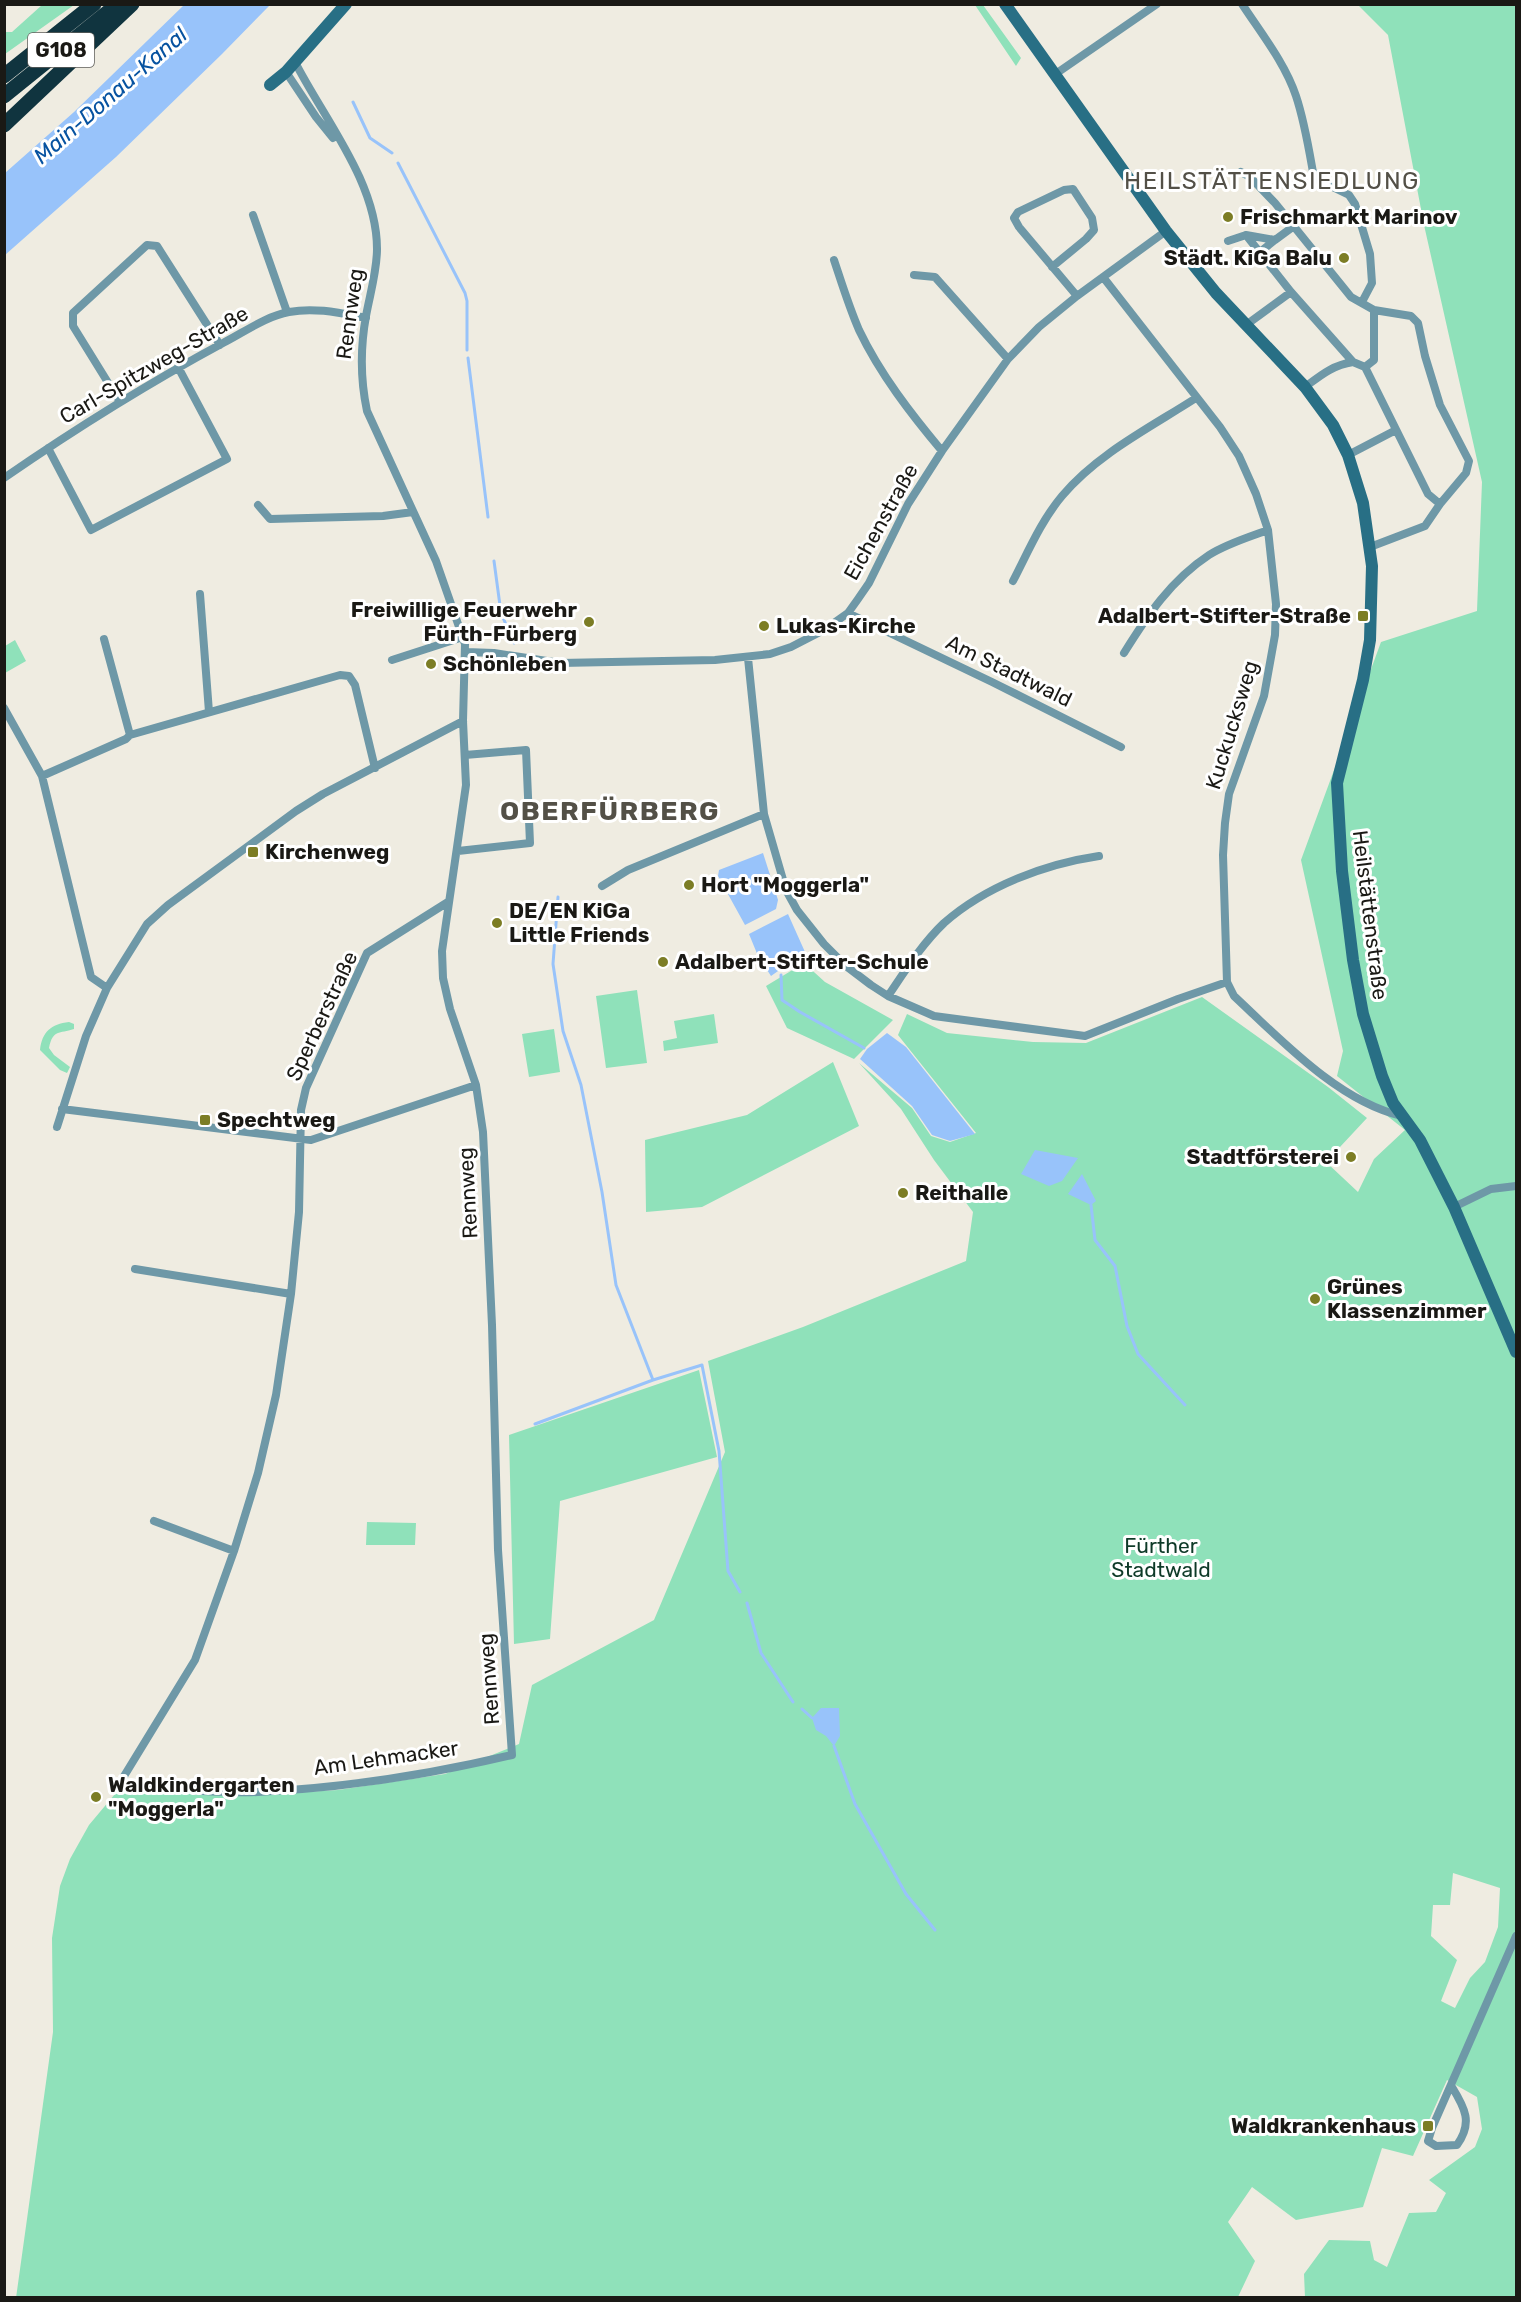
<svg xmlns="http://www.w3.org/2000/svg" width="1521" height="2302" font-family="Rubik,sans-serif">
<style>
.green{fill:#8fe1ba;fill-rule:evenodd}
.water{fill:#98c3fa}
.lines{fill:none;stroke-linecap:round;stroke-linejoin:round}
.stream{stroke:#98c3fa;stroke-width:3}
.street{stroke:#6e98a7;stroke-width:8}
.secondary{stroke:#286f85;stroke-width:12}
.highway{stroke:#10343f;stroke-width:15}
.poi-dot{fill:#7c7d25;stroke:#fff;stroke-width:2}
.labels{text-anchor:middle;stroke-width:6;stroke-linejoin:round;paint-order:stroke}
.shield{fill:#fff;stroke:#5f5e5b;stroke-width:1.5}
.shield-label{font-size:20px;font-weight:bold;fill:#1a1915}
.poi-label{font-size:21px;font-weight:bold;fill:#1a1915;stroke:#fff;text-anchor:start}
.street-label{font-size:21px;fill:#1a1915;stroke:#fff}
.park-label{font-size:21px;fill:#0e3a28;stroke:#fff}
.water-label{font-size:22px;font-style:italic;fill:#0652a0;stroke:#fff}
.quarter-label{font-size:24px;letter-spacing:1.5px;fill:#535047;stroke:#fff}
.district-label{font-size:27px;font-weight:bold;letter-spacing:1.5px;fill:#535047;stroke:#fff}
</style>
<rect width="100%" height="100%" fill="#efece1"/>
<path class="green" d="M42,5H74L5,54V32H12Z
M975,5H983L1021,58L1016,66Z
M1358,5H1516V2297H1305L1304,2274L1329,2240L1370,2241L1374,2260L1387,2267L1409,2213L1436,2212L1446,2193L1429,2180L1475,2147L1482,2129L1477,2097L1447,2080L1413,2156L1382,2148L1363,2207L1296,2220L1252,2187L1228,2222L1255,2261L1238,2297L16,2298L53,2032L52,1938L60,1886L70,1859L89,1825L120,1788L272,1794L338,1790L445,1774L519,1744L532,1685L654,1620L725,1452L708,1361L803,1327L966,1261L973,1212L934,1160L901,1109L859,1063L912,1108L931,1136L950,1142L976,1133L898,1035L907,1014L947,1033L1033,1042L1086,1043L1202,997L1328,1087L1367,1118L1326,1162L1358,1192L1374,1159L1405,1130L1337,1076L1343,1051L1301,860L1381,642L1477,611L1482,482L1424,225L1388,35ZM1453,1873L1500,1888L1498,1927L1485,1962L1470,1978L1455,2008L1441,2001L1457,1960L1431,1936L1433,1905H1450Z
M15,640L26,661L5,673V646Z
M804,963L825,982L893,1020L854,1059L787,1028L766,986Z
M637,990L647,1063L606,1068L596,996Z
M714,1014L718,1043L664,1051L663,1041L677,1038L674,1021Z
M69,1022L74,1024V1029C59,1034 53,1029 49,1048L54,1055L70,1067L67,1073L60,1070L40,1050C42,1032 51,1024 69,1022Z
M554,1029L560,1072L529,1077L522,1034Z
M833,1062L859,1126L702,1207L646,1212L645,1140L747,1115Z
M699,1370L717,1457L560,1501L550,1639L514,1644L509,1435Z
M367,1522L416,1523L415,1545H366Z"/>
<path class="water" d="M184,5H270L222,54L116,157L5,255V173L74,112Z
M763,853L778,900L776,909L745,925L718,876L719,870Z
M788,914L805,952L771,976L758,956L749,934Z
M887,1033L906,1047L975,1134L950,1141L932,1135L912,1106L860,1059L867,1049Z
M1035,1150L1078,1158L1062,1181L1049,1186L1021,1174Z
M1082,1174L1096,1201L1091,1205L1068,1194Z
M821,1708H839L840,1736L834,1746L826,1736L816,1730L812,1718Z"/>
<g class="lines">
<path class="stream" d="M353,102L370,138L392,153
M398,163L465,293L467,301V350
M468,358L488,517
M494,561L501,613L514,643
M558,897L553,964L563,1031L581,1085L602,1192L616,1285L653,1380L702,1365L719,1451L728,1571L740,1592
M781,975L782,1000L800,1012L864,1048
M1091,1205L1095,1240L1115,1266L1127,1326L1138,1354L1185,1405
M535,1424L653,1380
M747,1603L761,1653L793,1702
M802,1709L812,1718
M834,1746L855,1804L906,1894L935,1930"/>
<path class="street" d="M1242,4C1261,33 1285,63 1296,96C1305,123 1309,150 1314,178L1349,195L1355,204L1370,254L1372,283L1362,302
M295,62C324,119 377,182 377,249C377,271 370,294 366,316C360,349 360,378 367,411L436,561L465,644L463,721L466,785L442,951L443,978L450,1009L476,1085L483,1132L492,1325L498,1550L512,1755C432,1774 341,1788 258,1792C217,1794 171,1788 130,1786L121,1781L195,1660L234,1551L258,1473L276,1395L291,1294L299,1212L301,1110L306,1088L367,953L448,902
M286,72L316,117L333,138
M1054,75L1157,4
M1241,172L1250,177L1275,203L1351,297L1374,310L1411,316L1418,323L1425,356L1440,405L1469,461L1466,473L1440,504L1425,526L1370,547
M253,215L287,312
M1246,235L1275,240L1260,252
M1275,240L1294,226
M1228,241L1246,235L1291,292L1353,362L1365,367L1428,494L1440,504
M834,260C842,284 849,307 859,330C880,374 911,414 942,451
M1052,267L1086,239L1094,230L1092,218L1073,189L1064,190L1018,212L1014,218L1019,227L1077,296
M914,275L935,277L1008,359
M1103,277L1220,427L1239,456L1256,494L1268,530L1276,604L1275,635L1264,696L1229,794L1225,823L1223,855L1227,982L1234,996C1280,1039 1339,1102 1402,1116
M1246,325L1291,292
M1365,367L1374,360V310
M1305,387C1321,375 1333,365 1353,362
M120,402L73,326V313L147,245L157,246L220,345
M48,448L91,530L227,459L178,367
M1348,455L1396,430
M4,478C75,429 147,384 223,343C243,333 266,316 289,312C315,307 340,313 366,318
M258,505L270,519L383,516L413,512
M1013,581C1028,552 1041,521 1062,496C1097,454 1151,427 1196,398
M200,594L209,712
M848,613L992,682L1121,747
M104,639L130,735
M466,652L494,653L560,663L715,660L770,654L791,647L824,630L848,613L858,599L869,583L908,504L942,451L1008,359L1039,327L1077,296L1166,231
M1124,653C1147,616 1171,580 1209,555C1226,544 1249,537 1268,530
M748,658L764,814L786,890L797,910L824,944L846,966L871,985L888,996L934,1016L1085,1036L1178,999L1227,982
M392,660L463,637
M4,708L42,776L91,977L107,988
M42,776L126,739L130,735L340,675L349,676L355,685L375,768
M458,851L530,843L526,750L465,755
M602,886L628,870L764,814
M888,996C905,971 922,944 944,923C986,886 1045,864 1099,856
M62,1109L311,1140L476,1085
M57,1127L86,1036L107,988L147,924L168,905L296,811L323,794L463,721
M1454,1207L1491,1189L1516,1186
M135,1269L291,1294
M154,1521L234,1551
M1452,2087C1465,2108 1473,2123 1457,2145L1436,2146L1428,2141L1432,2128L1516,1936"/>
<path class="secondary" d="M1005,4L1166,231L1216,293L1305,387L1333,425L1348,455L1363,503L1372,566L1370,640L1363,680L1337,783L1342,871L1353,960L1363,1014L1382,1076L1393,1103L1420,1140L1454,1207L1516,1352
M270,85L286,72L346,4"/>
<path class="highway" d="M4,76L94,4
M4,96L118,4
M4,125L132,4"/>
</g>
<g class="poi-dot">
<circle cx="1228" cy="217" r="6"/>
<circle cx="1344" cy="258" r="6"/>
<rect x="1357" y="610" width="12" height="12" rx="3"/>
<circle cx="589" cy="622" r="6"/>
<circle cx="764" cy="626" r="6"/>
<circle cx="431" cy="664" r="6"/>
<rect x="247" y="846" width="12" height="12" rx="3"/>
<circle cx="689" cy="885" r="6"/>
<circle cx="497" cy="923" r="6"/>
<circle cx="663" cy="962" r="6"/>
<rect x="199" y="1114" width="12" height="12" rx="3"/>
<circle cx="1351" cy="1157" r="6"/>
<circle cx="903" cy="1193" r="6"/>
<circle cx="1315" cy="1299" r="6"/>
<circle cx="96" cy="1797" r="6"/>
<rect x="1422" y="2120" width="12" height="12" rx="3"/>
</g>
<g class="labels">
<rect class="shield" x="28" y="33" width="66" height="34" rx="4.5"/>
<g class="shield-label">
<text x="61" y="57">G108</text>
</g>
<g class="poi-label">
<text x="1240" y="224">Frischmarkt Marinov</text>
<text x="1332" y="265" text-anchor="end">Städt. KiGa Balu</text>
<text x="577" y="617" text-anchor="end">Freiwillige Feuerwehr<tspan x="577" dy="24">Fürth-Fürberg</tspan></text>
<text x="1351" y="623" text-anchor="end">Adalbert-Stifter-Straße</text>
<text x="776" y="633">Lukas-Kirche</text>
<text x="443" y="671">Schönleben</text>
<text x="265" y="859">Kirchenweg</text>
<text x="701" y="892">Hort "Moggerla"</text>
<text x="509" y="918">DE/EN KiGa<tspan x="509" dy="24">Little Friends</tspan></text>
<text x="675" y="969">Adalbert-Stifter-Schule</text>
<text x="217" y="1127">Spechtweg</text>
<text x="1339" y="1164" text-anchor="end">Stadtförsterei</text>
<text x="915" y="1200">Reithalle</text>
<text x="1327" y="1294">Grünes<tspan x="1327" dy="24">Klassenzimmer</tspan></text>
<text x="108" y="1792">Waldkindergarten<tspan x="108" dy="24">"Moggerla"</tspan></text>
<text x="1416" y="2133" text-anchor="end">Waldkrankenhaus</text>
</g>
<g class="street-label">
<text transform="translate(350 314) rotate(-82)" y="7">Rennweg</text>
<text transform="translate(154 365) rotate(-30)" y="7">Carl-Spitzweg-Straße</text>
<text transform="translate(881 522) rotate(-61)" y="7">Eichenstraße</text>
<text transform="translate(1009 671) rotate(26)" y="7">Am Stadtwald</text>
<text transform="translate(1232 725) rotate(-73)" y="7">Kuckucksweg</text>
<text transform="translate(1370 915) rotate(83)" y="7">Heilstättenstraße</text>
<text transform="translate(322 1016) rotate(-65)" y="7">Sperberstraße</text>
<text transform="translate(468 1193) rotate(-93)" y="7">Rennweg</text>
<text transform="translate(489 1679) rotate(-94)" y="7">Rennweg</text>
<text transform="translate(386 1758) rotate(-8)" y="7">Am Lehmacker</text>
</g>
<g class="park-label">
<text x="1161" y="1553">Fürther<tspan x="1161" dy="24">Stadtwald</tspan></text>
</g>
<g class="water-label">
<text transform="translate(110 95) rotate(-41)" y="8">Main-Donau-Kanal</text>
</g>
<g class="quarter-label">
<text x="1272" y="189">HEILSTÄTTENSIEDLUNG</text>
</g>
<g class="district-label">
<text x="610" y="820">OBERFÜRBERG</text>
</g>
</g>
<rect width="1521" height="2302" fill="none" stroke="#1a1915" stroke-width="12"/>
</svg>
